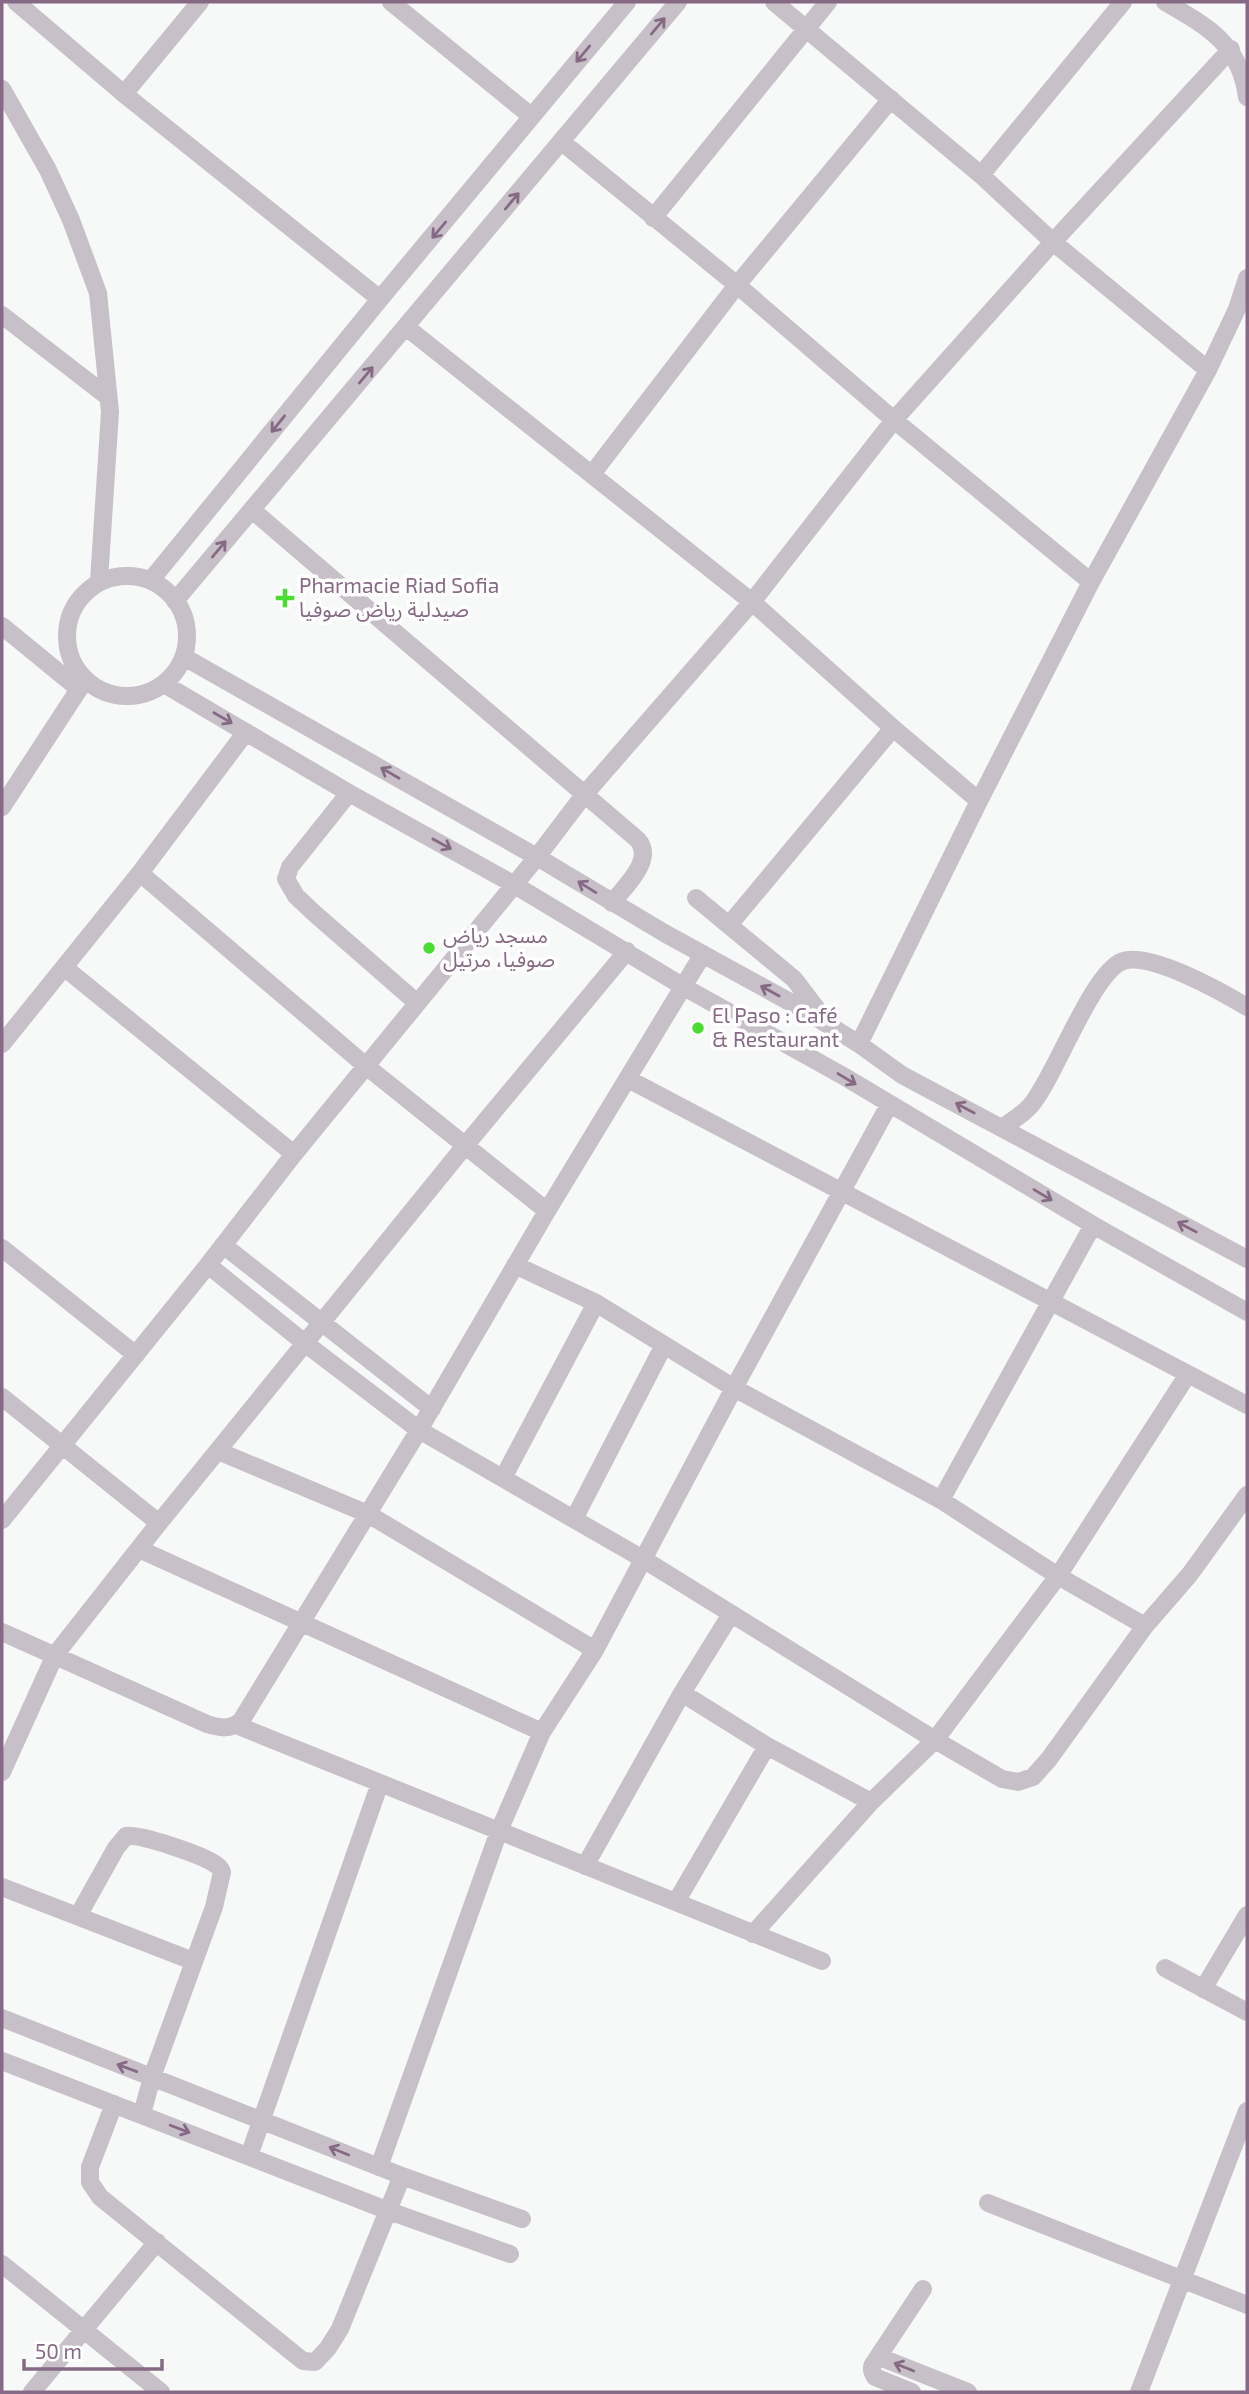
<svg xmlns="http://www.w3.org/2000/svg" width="1249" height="2394" font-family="'Exo 2','Noto Sans Arabic',sans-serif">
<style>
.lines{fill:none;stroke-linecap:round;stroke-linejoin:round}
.minor{stroke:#c8c0c8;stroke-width:18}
.oneway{stroke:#866984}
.poi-dot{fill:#4bdc34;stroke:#fff;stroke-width:2.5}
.labels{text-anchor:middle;stroke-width:7;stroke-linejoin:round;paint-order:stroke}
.poi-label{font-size:21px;fill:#866984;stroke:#fff;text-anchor:start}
</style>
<rect width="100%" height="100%" fill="#f7f9f8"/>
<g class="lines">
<path class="minor" d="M16,2L124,94L380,299
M391,2L531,116
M774,2L981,175L1053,242L1208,370
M1165,2C1208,27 1240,44 1247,97
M2,89L48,170L71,220L98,293L110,412L99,581
M124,94L200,2
M562,142L737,285L894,420L1091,582
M981,175L1123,2
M653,218L828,2
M2,315L108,397
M406,327L752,602L893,728L979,801
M592,474L737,285L891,99
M252,510L638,840C655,860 624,887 612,903
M67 636a60 60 0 1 1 120 0a60 60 0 1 1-120 0Z
M151,580L380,299L627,2
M175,601L678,2
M2,626L79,689
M184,657L537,857L666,934L801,1008L859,1044L902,1075L1247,1259
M164,684L349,793L513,884L684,987L845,1077L1093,1225L1247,1312
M349,793L290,867L286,879L296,896L314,913L416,1002
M2,807L85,680
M140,873L366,1066L547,1211
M696,898L794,979L823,1017
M729,925L893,728
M65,968L294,1154
M2,1044L140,873L246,732
M859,1044L979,801L1091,582L1208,370L1237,309L1247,278
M628,1079L1247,1405
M1002,1128C1011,1121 1024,1114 1031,1105C1055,1077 1092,972 1123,961C1151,952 1222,992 1247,1007
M223,1245L432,1409
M2,1248L136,1355
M208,1265L306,1344L419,1430L643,1559L935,1740L1002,1779L1018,1782L1033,1777L1049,1759L1145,1626L1190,1574L1247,1495
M515,1265L596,1303L734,1388L941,1500L1058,1576L1145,1626
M2,1397L159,1523
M218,1451L368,1514L595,1650
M503,1478L596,1303
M941,1500L1093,1225
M574,1519L664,1345
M2,1520L208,1265L294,1154L537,857L584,795L752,602L894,420L1053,242L1231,49
M139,1549L542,1732
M2,1632L207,1724C220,1728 230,1730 241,1721L419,1430L547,1211L703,954
M682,1693L767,1746L871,1802
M236,1725L822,1961
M2,1772L55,1655L159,1523L464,1147L627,951
M585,1866L682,1693L731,1614
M2,1887L193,1961
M676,1902L767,1746
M78,1916L116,1848L126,1836C141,1834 202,1855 215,1864C220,1867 220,1868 222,1872L214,1907L152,2077L142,2114
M753,1934L871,1802L935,1740L1058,1576L1188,1374
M1165,1968L1247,2012
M1203,1989L1247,1915
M2,2018L402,2176L522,2219
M2,2061L389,2211L510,2254
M114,2104L90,2167V2182L100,2197L303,2361L315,2362L328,2348L340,2329L402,2176
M249,2156L380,1783
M379,2167L499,1831L542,1732L595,1650L734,1388L889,1105
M988,2203L1247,2305
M2,2264L161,2392
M876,2360L923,2289
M32,2392L157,2242
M912,2392L875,2377C869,2368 872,2361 882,2358L968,2392
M1139,2392L1247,2111"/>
</g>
<defs><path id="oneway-shaft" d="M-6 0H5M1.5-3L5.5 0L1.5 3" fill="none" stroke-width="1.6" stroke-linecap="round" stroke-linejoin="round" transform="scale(1.75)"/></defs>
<g class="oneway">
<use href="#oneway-shaft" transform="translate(658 26) rotate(-50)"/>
<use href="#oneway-shaft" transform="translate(583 54) rotate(130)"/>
<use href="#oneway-shaft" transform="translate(512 201) rotate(-50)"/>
<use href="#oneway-shaft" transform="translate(439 230) rotate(130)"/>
<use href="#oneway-shaft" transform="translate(366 375) rotate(-50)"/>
<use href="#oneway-shaft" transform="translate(278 424) rotate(129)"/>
<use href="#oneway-shaft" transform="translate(219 549) rotate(-50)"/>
<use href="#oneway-shaft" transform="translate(223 718) rotate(30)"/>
<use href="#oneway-shaft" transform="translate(390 773) rotate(-150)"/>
<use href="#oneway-shaft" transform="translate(442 844) rotate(29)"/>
<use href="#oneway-shaft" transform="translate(587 887) rotate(-148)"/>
<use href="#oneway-shaft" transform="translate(770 991) rotate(-151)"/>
<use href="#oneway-shaft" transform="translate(847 1079) rotate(31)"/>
<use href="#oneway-shaft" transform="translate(965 1108) rotate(-152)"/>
<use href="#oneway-shaft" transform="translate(1043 1195) rotate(31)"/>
<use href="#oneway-shaft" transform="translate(1187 1227) rotate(-152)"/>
<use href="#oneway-shaft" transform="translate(127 2068) rotate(-160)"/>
<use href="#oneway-shaft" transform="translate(180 2129) rotate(21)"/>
<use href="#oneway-shaft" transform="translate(339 2151) rotate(-158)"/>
<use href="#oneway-shaft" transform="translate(904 2367) rotate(-158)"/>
</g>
<g class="poi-dot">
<path d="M281.5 587.5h7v7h7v7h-7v7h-7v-7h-7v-7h7z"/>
<circle cx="429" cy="948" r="7"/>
<circle cx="698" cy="1028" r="7"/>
</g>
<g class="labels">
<g class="poi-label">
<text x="299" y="593">Pharmacie Riad Sofia<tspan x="299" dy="24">صيدلية رياض صوفيا</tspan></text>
<text x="443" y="943">مسجد رياض<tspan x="443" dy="24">صوفيا، مرتیل</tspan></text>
<text x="712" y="1023">El Paso : Café<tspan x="712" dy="24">&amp; Restaurant</tspan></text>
</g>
</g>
<rect width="1249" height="2394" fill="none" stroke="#866984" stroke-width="7"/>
<path d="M24 2359v10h138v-10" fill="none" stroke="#866984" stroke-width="3.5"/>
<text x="35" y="2359" font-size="21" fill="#866984" stroke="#ffffff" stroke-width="5" paint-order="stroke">50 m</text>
</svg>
